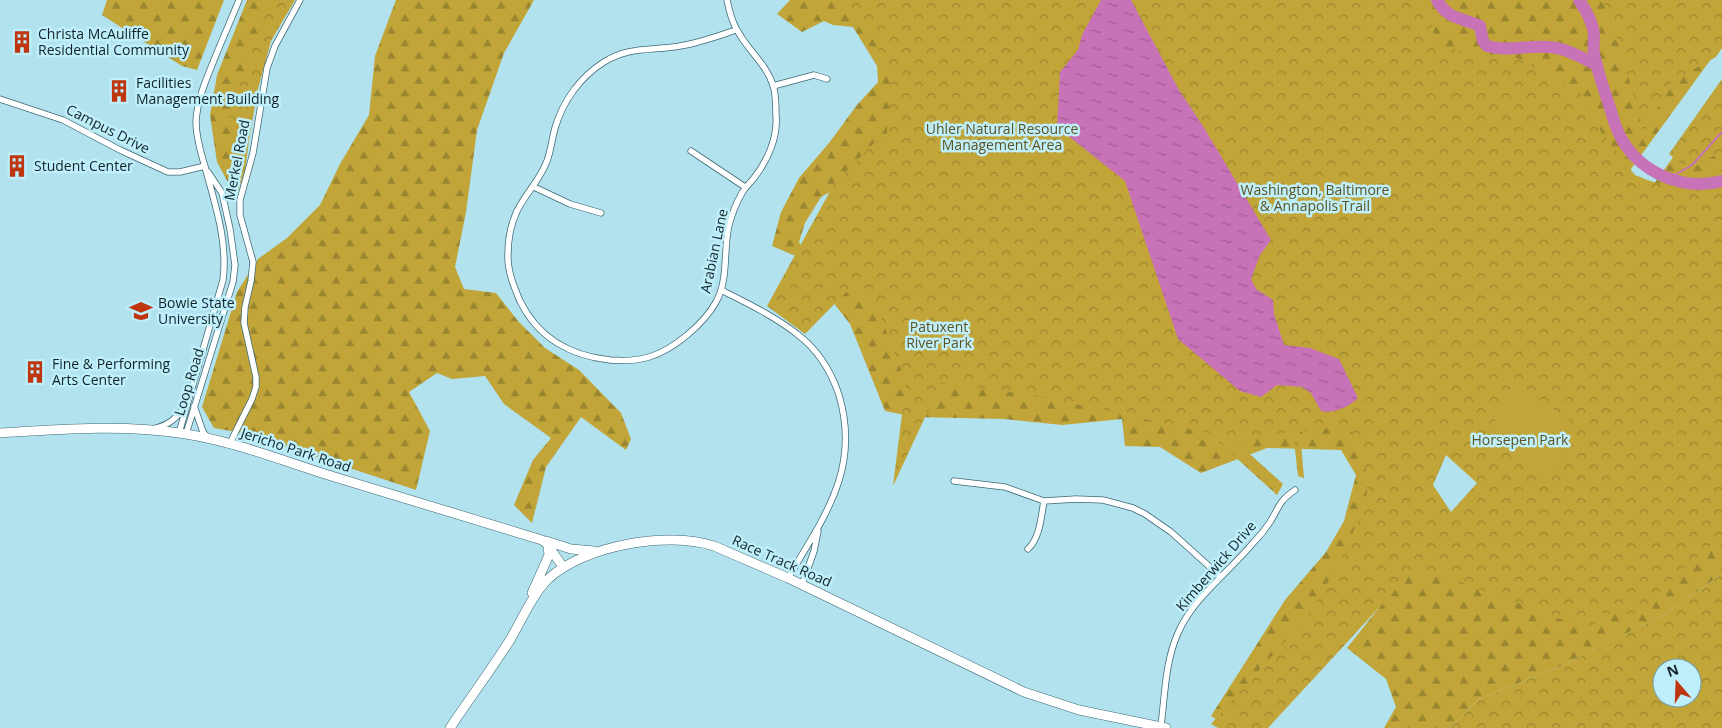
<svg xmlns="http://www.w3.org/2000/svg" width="1722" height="728" font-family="'Open Sans',sans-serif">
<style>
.forest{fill:url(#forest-firs)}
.park{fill:url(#park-crowns);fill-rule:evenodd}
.garden{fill:#c1a539}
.water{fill:url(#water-ripples)}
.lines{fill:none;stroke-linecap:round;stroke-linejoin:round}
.stream{stroke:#c872b7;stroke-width:2}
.river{stroke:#c872b7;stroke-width:12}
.street-casing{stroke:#3c6974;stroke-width:7}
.secondary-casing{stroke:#3c6974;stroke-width:10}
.street{stroke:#fff;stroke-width:5.5}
.secondary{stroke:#fff;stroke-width:9}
.labels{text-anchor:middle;stroke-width:5;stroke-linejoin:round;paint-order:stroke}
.poi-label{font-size:14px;fill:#112328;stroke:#bfeffb;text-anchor:start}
.street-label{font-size:14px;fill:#112328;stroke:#bfeffb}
.park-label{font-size:14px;fill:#5e5223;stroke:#bfeffb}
</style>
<defs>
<pattern id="forest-firs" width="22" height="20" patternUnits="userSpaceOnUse" patternTransform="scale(1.25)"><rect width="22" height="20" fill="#c1a539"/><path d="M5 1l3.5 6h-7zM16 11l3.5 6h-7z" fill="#9b8630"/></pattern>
<pattern id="park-crowns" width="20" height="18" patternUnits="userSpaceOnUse" patternTransform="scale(1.25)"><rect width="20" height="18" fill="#c1a539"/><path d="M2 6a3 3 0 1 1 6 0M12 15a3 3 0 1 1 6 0" fill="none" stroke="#9b8630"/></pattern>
<pattern id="water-ripples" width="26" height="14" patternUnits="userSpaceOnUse" patternTransform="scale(1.25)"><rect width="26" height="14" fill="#c872b7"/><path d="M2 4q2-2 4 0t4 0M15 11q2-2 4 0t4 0" fill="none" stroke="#a15d95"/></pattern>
</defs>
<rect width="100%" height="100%" fill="#b2e2ee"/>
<path class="forest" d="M107,0H224L197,70L182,66L102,15Z
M247,0H292L269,39L256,89L245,170L236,197L217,162L210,115L217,75Z
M396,0H534L504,53L477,130L466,212L455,267L464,289L496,293L518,321L545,348L579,370L621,413L631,439L626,450L581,417L546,467L532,523L514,505L533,460L551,438L504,404L485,376L452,379L437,373L409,392L430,431L416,490L247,434L214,428L202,407L237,292L258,259L287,238L320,205L340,164L369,115L375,56Z
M790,0H1722V44L1428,448L1341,582L1219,721L1211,716L1285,600L1326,552L1344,521L1356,475L1341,450L1267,448L1201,473L1160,447L1125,446L1122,419L1062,425L1004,419L915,417L885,411L850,324L815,279L872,169L821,197L805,223L799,242L804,251L798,257L772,246L781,212L799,178L829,143L857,105L878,82L877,66L853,27L833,25L824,21L802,32L777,14Z
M1722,89V574L1664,615L1559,667L1479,699L1450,728H1384L1396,707L1386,679L1347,648L1416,561L1466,552L1646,195Z"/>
<path class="park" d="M271,0H295L271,41L258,89L243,171L228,115Z
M828,0H1413L1431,14L1433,32L1443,46L1460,51L1518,58L1583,95L1602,134L1635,175L1650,181L1683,190L1712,192L1722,187V535L1635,614L1598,613L1593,631L1444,576L1410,574L1268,728H1218L1211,724L1305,619L1323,592L1344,552L1359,519L1367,492L1364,449L1347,426L1300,432L1304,478L1298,476L1293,432L1233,439L1283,484L1277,495L1209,433L1033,395L941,383L893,486L906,382L880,315L854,284L805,334L767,306L834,184L876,141L886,142L891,87L876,43L854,17ZM1446,455L1477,483L1451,512L1433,485Z
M1603,0H1722V48L1716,57L1672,81L1644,133L1618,40Z
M1722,79V151L1696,166L1680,163L1669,154Z
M1722,574V728H1450L1479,699L1559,667L1664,615ZM1662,668H1692V698H1662Z"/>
<path class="garden" d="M1510,389H1519L1542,401L1570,421L1575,429L1576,439L1553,472L1544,480L1521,456L1508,451L1503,446L1497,438L1493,424C1498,418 1498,414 1494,408Z"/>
<path class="water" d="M1101,0H1131L1179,90L1203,126L1271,240L1260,255L1251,279L1256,289L1273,300L1274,314L1284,345L1310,348L1339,359L1358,398C1349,407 1333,414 1321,411L1311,393L1302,387L1277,385L1261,397L1240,391L1178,339L1125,181L1057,127L1060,72L1078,50L1082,35Z"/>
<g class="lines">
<path class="stream" d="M1668,179L1692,165L1722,132"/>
<path class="river" d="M1437,0C1448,20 1461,17 1480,26L1483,41L1487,46C1507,52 1528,45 1549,47C1566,48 1582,58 1597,65
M1579,0C1586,10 1593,22 1594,35C1594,41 1593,48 1594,54C1597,70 1603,86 1608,102C1611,110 1613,119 1616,127C1627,156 1651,175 1681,182C1695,185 1708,185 1722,181"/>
<defs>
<path id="street" d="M727,0C729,10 731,19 736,28C746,49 766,63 773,85C776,94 776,105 776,115C778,137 768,160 754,178C750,183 745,187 742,193C736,203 732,214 729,225C723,250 729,279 716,302C704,324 673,350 649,357C636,361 623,361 610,360C571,356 538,338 520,301C514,287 507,270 508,254C508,240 511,224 517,211C526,193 540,180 547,161C551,150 552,139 555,128C563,101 580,77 604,62C629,46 652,51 680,46C699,43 718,36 736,30
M773,86L814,75L827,79
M0,99L63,120L120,150L168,172H180L205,166
M691,151L745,187
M534,187L570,204L601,213
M721,290C747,303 774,316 797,334C817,349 831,371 839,395C861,469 824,517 788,578
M194,406L203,432L208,438
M156,428C169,425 176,418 184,408
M179,433L223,280C228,242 215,204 205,167C201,153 196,138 196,122C197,100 206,80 214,60C222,40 231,20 239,0
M186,434L233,282L235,265L230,229L222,193L208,172
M230,443L252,399L256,387V377L244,323L245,307L251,281L253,262L240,215V200L253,153L267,68L275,46L300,0
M954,481L1005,487L1044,501L1076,499L1103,500L1133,508L1145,514L1171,532L1221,577
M1028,549C1040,538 1041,517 1044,501
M802,585L814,551L818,531
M1161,726C1165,695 1165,662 1178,633C1193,598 1229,572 1253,543C1259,537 1265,530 1270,522C1280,506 1278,502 1295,490"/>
<path id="secondary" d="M0,433C61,429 125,424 186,434C235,442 281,460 328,475C399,497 471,518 542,540L547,544L563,567
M546,541L571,549L594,551
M532,593L549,555L548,545
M450,728C470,698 491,670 510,640C521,621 533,594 548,579C585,545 668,531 714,546L788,578L1024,692L1079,710L1166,728"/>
</defs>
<use href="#street" class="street-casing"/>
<use href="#secondary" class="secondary-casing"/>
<use href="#street" class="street"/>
<use href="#secondary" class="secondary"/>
</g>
<defs>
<symbol id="building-bare" viewBox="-9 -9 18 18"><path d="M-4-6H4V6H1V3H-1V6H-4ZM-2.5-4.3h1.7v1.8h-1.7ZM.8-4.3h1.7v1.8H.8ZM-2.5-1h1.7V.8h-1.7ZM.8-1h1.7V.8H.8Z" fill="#be350f" stroke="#bfeffb" stroke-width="2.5" paint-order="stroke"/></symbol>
<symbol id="university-bare" viewBox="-9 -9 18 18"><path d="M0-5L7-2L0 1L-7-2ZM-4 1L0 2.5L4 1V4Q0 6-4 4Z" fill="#be350f" stroke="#bfeffb" stroke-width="2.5" paint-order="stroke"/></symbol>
</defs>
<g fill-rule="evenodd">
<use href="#building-bare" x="6" y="26" width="32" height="32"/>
<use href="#building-bare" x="103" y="75" width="32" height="32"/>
<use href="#building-bare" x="1" y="150" width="32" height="32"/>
<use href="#university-bare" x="125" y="295" width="32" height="32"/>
<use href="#building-bare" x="19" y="356" width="32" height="32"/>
</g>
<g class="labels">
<g class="poi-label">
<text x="38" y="39">Christa McAuliffe<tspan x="38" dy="16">Residential Community</tspan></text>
<text x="136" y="88">Facilities<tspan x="136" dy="16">Management Building</tspan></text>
<text x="34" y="171">Student Center</text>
<text x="158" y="308">Bowie State<tspan x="158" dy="16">University</tspan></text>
<text x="52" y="369">Fine &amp; Performing<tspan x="52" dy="16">Arts Center</tspan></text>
</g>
<g class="street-label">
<text transform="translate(108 129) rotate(27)" y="5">Campus Drive</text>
<text transform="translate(237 160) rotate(-79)" y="5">Merkel Road</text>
<text transform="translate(714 251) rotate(-78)" y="5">Arabian Lane</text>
<text transform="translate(189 382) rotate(-73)" y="5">Loop Road</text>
<text transform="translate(296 450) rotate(18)" y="5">Jericho Park Road</text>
<text transform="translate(782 561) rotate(24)" y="5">Race Track Road</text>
<text transform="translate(1216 566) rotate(-49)" y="5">Kimberwick Drive</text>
</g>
<g class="park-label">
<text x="1002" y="134">Uhler Natural Resource<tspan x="1002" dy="16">Management Area</tspan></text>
<text x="1315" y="195">Washington, Baltimore<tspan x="1315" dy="16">&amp; Annapolis Trail</tspan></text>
<text x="939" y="332">Patuxent<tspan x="939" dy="16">River Park</tspan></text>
<text x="1520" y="445">Horsepen Park</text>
</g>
</g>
<g transform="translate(1677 683) rotate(341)"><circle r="24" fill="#bfeffb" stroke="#799da7"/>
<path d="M0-4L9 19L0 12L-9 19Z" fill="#be350f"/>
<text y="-8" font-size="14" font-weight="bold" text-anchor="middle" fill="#112328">N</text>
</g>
</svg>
